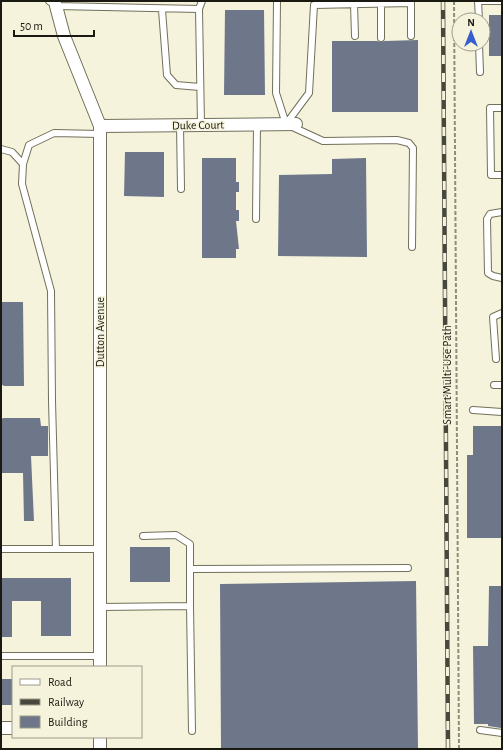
<svg xmlns="http://www.w3.org/2000/svg" width="503" height="750" font-family="'Alegreya Sans',sans-serif">
<style>
.building{fill:#6e768a}
.lines{fill:none;stroke-linecap:round;stroke-linejoin:round}
.service-casing{stroke:#72705b;stroke-width:8}
.minor-casing{stroke:#72705b;stroke-width:14}
.path{stroke:#8e8c7c;stroke-width:2;stroke-dasharray:4 2;stroke-linecap:butt}
.service{stroke:#fff;stroke-width:6}
.minor{stroke:#fff;stroke-width:12}
.rail-casing{stroke:#48473c;stroke-width:4.5}
.rail{stroke:#f5f3db;stroke-width:3;stroke-dasharray:9;stroke-linecap:butt}
.labels{text-anchor:middle;stroke-width:3;stroke-linejoin:round;paint-order:stroke}
.street-label{font-size:12px;fill:#1b1a12;stroke:#f5f3db}
</style>
<rect width="100%" height="100%" fill="#f5f3db"/>
<path class="building" d="M225,10H264L265,95H224Z
M489,15H502V56H489Z
M418,40V112H332V41H377L381,42L385,41Z
M125,152H164V197L124,196Z
M202,158H236V182H239V192H236V210H239V221H236L239,249H236V258H202Z
M366,158L367,257L278,256L279,175L332,174V159Z
M1,302H23L24,386H4L1,384Z
M3,418H40L41,426H48V456H31L34,521H24L23,473H1V420Z
M473,426H502V538H467V455H473Z
M130,547H170V582H130Z
M1,578H71V636H41V601H12V637H1Z
M416,581L418,749H221L220,584Z
M489,586H502L501,728L488,726V724H474L473,646H488Z
M1,679H13V705H1Z"/>
<g class="lines">
<defs>
<path id="service" d="M49,1L56,6L199,9
M277,1L276,93L286,124L323,141L397,140L409,143L413,148L412,247
M354,4L355,36
M381,4V38
M162,10L167,75L176,85L200,87
M479,20L478,1H502
M479,44L480,72
M502,108H490L491,175H502
M286,124L309,93L314,5L411,3V36
M180,125L181,189
M201,125L199,9L202,1
M1,149L12,152L23,164L29,145L54,133L100,134
M23,164L22,184L51,291L52,401L56,549
M502,212L490,214L487,219L488,273L493,276L502,278
M256,219L257,124
M496,359L493,317L502,313
M494,385H502
M473,410L502,412
M143,536L176,535L190,544V569
M1,549H100
M190,606V569L408,568
M100,607L190,606L192,731
M1,656H100
M480,730L502,733"/>
<path id="minor" d="M56,6L64,36L100,126V667
M100,126L296,124
M1,728H13
M100,749V737"/>
</defs>
<use href="#service" class="service-casing"/>
<use href="#minor" class="minor-casing"/>
<path class="path" d="M454,1L459,749"/>
<use href="#service" class="service"/>
<use href="#minor" class="minor"/>
<defs>
<path id="rail" d="M443,1L448,749"/>
</defs>
<use href="#rail" class="rail-casing"/>
<use href="#rail" class="rail"/>
</g>
<g class="labels">
<g class="street-label">
<text transform="translate(198 125) rotate(-1)" y="4">Duke Court</text>
<text transform="translate(100 332) rotate(-90)" y="4">Dutton Avenue</text>
<text transform="translate(447 375) rotate(-90)" y="4">Smart Multi-Use Path</text>
</g>
</g>
<rect width="503" height="750" fill="none" stroke="#1b1a12" stroke-width="4"/>
<rect x="12" y="666" width="130" height="72" fill="#f5f3db" stroke="#9e9c8b"/>
<rect x="20" y="679" width="20" height="6" fill="#ffffff" stroke="#9e9c8b"/>
<text x="48" y="686" font-size="12" fill="#1b1a12">Road</text>
<rect x="20" y="699" width="20" height="6" fill="#48473c" stroke="#9e9c8b"/>
<text x="48" y="706" font-size="12" fill="#1b1a12">Railway</text>
<rect x="20" y="716" width="20" height="12" fill="#6e768a" stroke="#9e9c8b"/>
<text x="48" y="726" font-size="12" fill="#1b1a12">Building</text>
<g transform="translate(471 32)"><circle r="19" fill="#f5f3db" stroke="#9e9c8b"/>
<path d="M0-3L7 15L0 10L-7 15Z" fill="#385dce"/>
<text y="-6" font-size="11" font-weight="bold" text-anchor="middle" fill="#1b1a12">N</text>
</g>
<path d="M14 30v6h80v-6" fill="none" stroke="#1b1a12" stroke-width="2"/>
<text x="20" y="30" font-size="12" fill="#1b1a12" stroke="#f5f3db" stroke-width="3" paint-order="stroke">50 m</text>
</svg>
